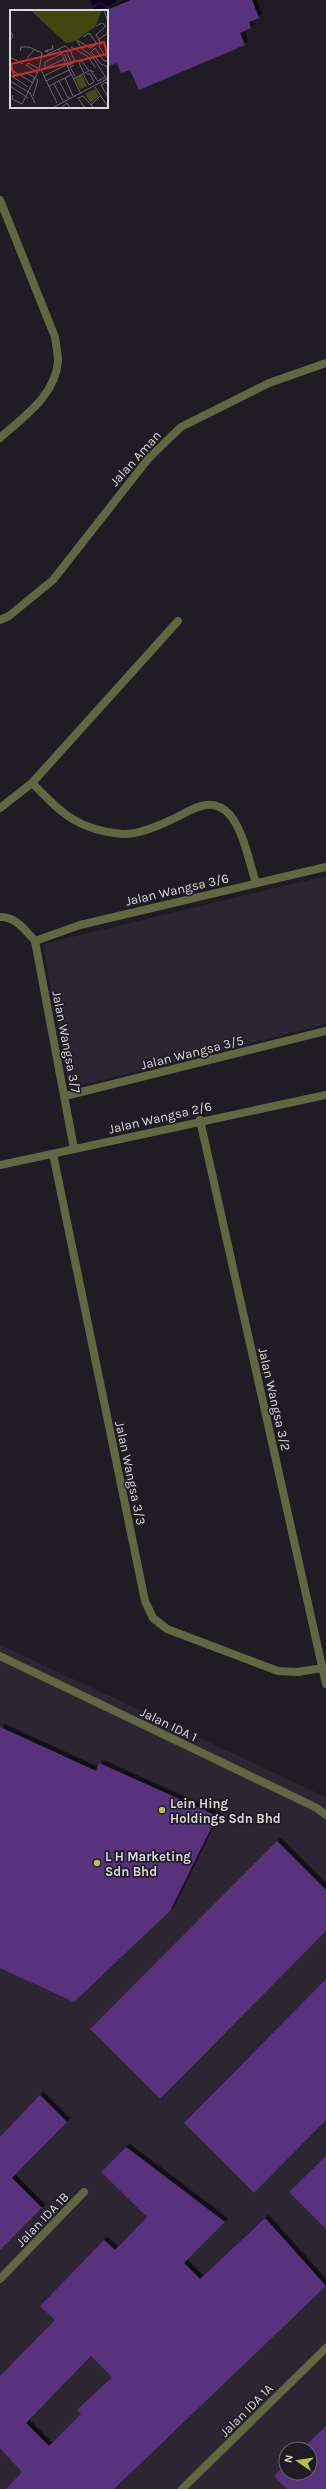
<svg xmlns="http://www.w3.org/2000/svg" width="326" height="2489" font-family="Karla,sans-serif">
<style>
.built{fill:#2c2632;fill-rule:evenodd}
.water{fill:url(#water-waves)}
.building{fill:#58327d;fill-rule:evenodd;filter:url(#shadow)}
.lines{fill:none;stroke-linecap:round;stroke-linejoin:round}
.minor{stroke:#616741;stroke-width:8}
.poi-dot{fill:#b4c24a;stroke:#201c24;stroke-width:1.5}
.labels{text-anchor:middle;stroke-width:3.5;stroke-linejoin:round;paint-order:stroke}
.street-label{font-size:13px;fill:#dbd9de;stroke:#201c24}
.poi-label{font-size:13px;font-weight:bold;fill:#dbd9de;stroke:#201c24;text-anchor:start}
.inset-road{fill:none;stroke:#6b686e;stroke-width:1}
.view{fill:#d62828;fill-opacity:0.15;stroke:#d62828;stroke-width:2}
.inset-edge{fill:none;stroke:#dbd9de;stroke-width:2}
</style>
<defs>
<pattern id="water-waves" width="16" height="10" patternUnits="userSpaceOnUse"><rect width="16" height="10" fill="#0f001f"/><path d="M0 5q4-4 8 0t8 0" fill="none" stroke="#31253f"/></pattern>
<filter id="shadow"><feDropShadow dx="3.5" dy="-3.5" stdDeviation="0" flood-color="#0009"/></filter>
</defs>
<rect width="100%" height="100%" fill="#201c24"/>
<path class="built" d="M326,876V1024L69,1088L43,944Z
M0,1645L326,1797V2489H0ZM286,2449H310V2473H286Z"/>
<path class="water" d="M90,0H116L117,3L95,11Z"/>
<path class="building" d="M131,0H252L259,18L249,22L251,28L240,33L245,45L139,90L130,70L121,73L117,63L107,67V10Z
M0,1727L96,1771L99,1763L217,1816L170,1911L74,2002L0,1968Z
M277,1841L326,1890V1931L160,2099L90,2029Z
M326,1979V2120L254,2193L184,2123Z
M40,2095L67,2122L12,2178L42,2208L0,2250V2137Z
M126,2147L225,2222L184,2263L200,2279L265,2218L326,2286L114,2489H6L22,2472L0,2448V2376L55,2320L40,2306L104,2240L115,2250L147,2217L101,2172ZM91,2356L112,2377L77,2410L81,2414L49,2446L26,2423Z
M326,2156V2229L289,2192Z
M326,2426V2489H287L274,2476L286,2464V2473H310V2449H302Z"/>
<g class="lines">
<path class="minor" d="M0,200L55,337C56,345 58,354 58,361C56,395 23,417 0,438
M0,620L9,616L53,580L148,459L181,427L269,383L326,363
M32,783C62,813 77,830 122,834C137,835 161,825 175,818C193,809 212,795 230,815C244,832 249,862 256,883
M0,808L32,783L178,621
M0,917C15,916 25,930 35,941
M35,941L80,925L326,867
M35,941L74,1149
M65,1096L326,1031
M200,1120L326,1684
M53,1154L145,1601L153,1618L167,1629L278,1671L298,1672L322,1668
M0,1165L326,1095
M0,1656L317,1808L326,1815
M0,2279L84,2192
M182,2489L326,2348"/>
</g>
<g class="poi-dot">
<circle cx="162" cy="1810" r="4"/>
<circle cx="97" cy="1863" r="4"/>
</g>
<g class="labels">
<g class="street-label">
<text transform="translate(135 458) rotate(-48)" y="5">Jalan Aman</text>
<text transform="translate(177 889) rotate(-13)" y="5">Jalan Wangsa 3/6</text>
<text transform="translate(67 1042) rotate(79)" y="5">Jalan Wangsa 3/7</text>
<text transform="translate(192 1052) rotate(-14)" y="5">Jalan Wangsa 3/5</text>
<text transform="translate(160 1117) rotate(-13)" y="5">Jalan Wangsa 2/6</text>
<text transform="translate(275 1399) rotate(77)" y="5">Jalan Wangsa 3/2</text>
<text transform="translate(131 1473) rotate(78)" y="5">Jalan Wangsa 3/3</text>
<text transform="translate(169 1724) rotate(26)" y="5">Jalan IDA 1</text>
<text transform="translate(42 2219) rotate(-46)" y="5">Jalan IDA 1B</text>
<text transform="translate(246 2410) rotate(-45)" y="5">Jalan IDA 1A</text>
</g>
<g class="poi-label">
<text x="170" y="1808">Lein Hing<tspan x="170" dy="15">Holdings Sdn Bhd</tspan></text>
<text x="105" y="1861">L H Marketing<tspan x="105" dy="15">Sdn Bhd</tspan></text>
</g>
</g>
<g transform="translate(10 10)">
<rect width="98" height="98" fill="#201c24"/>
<path d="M72,65L77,76L70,79L65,68ZM85,79L89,86L81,93L75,84Z" fill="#434917"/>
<path d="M20,0H92L85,17L65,31L56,33Z" fill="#414711"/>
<path class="inset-road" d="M94,0L98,12M86,16L92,13L96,16L86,25L91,33M0,20L3,26L0,31M67,30L71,38L82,46L98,71M67,30L80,38L87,34L79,23L73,27M88,30L98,23M92,32L89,36L95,46H98M61,37L77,46L86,58M49,39L71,84M10,41L11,37H19M38,42L35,41L43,39L42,35M57,43L62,54M80,43L85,38L94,51H98M82,43L91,54L98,57M54,44L59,55M34,46L55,36L60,40L65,52L57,56M17,48L25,39M0,50L2,48L13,54M16,55L28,63M64,55L60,57L65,66M16,56L18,53L28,58L27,60M0,59L23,73M35,59V52L51,44M15,62L24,67L23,71M84,62L80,60L88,71L95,67M73,64L79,75L84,72L80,64H77M0,65L18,77M34,66L56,55M55,68L63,86M63,69L79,61L72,51L69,53L74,63M0,71L20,83L25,93M36,71L59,60M49,71L58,88L60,87M44,74L53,91M98,75L96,72L91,75L98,87M0,76L18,88M39,76L61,65M85,77L98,97M3,85L2,89L12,94L29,60L32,43L19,37M23,86L28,70L26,68M47,93L31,60L54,49M81,95L90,86M42,98L97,69M51,98L57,93L60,98M75,98L68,88L73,86L84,98"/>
<path class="view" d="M94,32L97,44L4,66L1,54Z"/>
<rect width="98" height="98" class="inset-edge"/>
</g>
<g transform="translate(298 2461) rotate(283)"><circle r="19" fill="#201c24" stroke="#6b686e"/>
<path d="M0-3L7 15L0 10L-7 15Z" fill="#b4c24a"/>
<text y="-6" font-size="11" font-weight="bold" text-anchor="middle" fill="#dbd9de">N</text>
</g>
</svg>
